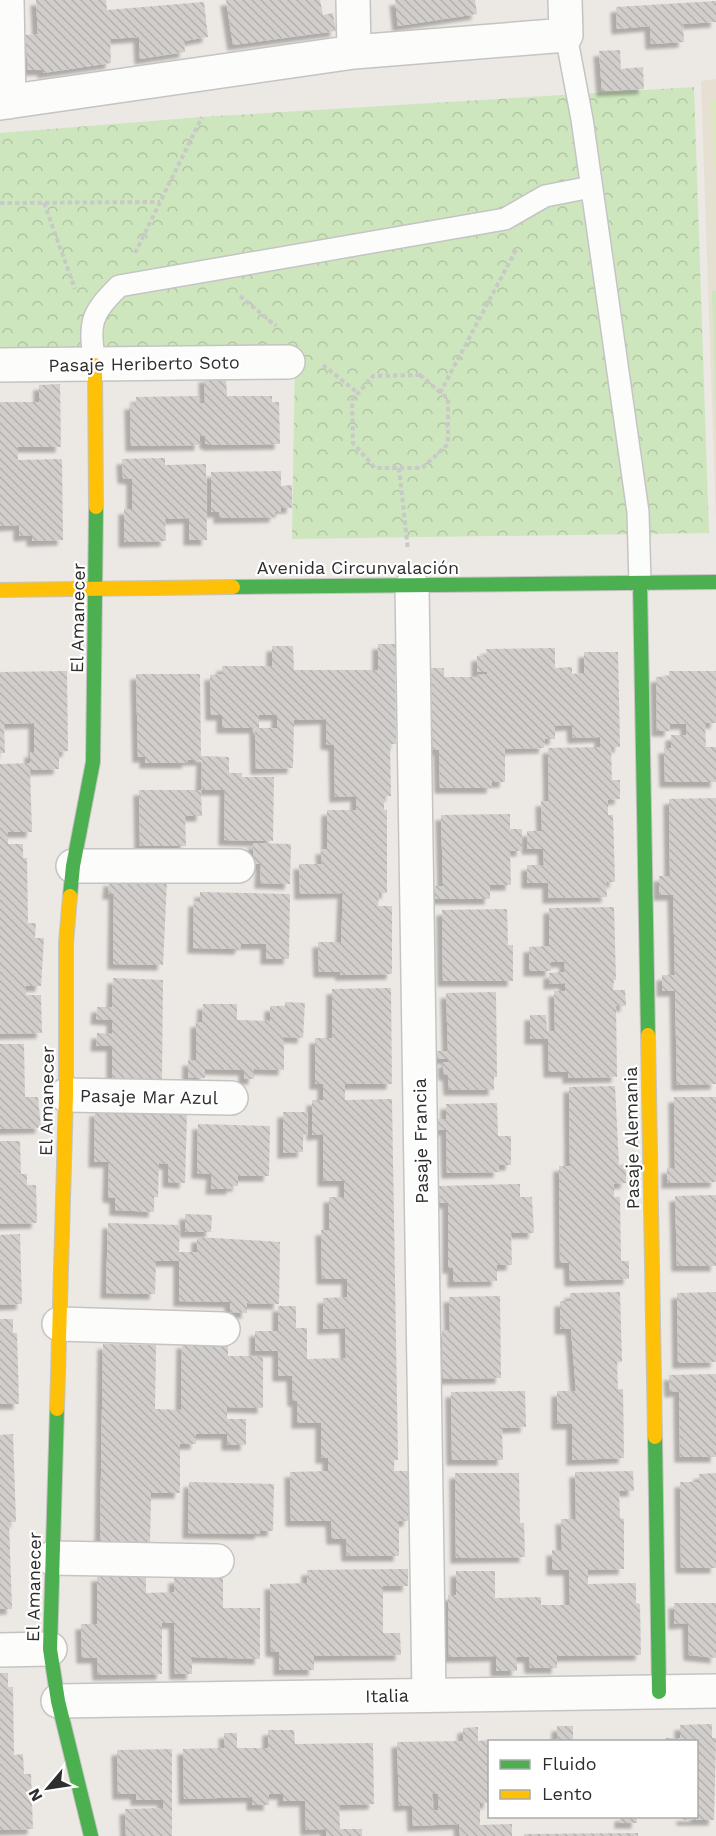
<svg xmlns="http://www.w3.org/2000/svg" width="716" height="1836" font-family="'Work Sans',sans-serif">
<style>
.education{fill:#e6e0d3}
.grass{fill:#cee6be}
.forest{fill:url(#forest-crowns)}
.pitch{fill:#d9eabb}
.building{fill:url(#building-back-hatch);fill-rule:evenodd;filter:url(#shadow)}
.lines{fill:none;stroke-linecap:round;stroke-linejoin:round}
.lane-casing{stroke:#c5c4c5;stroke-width:24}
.street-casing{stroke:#c5c4c5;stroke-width:36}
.fast-casing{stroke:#c5c4c5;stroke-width:16}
.slow-casing{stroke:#c5c4c5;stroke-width:16}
.path{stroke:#c9c9c8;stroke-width:4;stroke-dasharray:4.5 3;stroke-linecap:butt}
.lane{stroke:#fcfcfb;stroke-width:21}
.street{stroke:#fcfcfb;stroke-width:33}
.fast{stroke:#4caf50;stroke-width:14}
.slow{stroke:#ffc107;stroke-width:14}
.labels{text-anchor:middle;stroke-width:4.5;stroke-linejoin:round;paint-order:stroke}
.street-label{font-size:18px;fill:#2e2e2e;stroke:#fff}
</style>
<defs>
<pattern id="forest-crowns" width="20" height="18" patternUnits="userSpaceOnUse" patternTransform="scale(1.5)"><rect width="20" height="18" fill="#cee6be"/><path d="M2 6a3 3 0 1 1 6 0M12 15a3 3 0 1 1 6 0" fill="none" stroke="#b1c6a4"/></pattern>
<pattern id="building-back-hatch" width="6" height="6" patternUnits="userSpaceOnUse" patternTransform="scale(1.5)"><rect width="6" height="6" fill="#d1cecb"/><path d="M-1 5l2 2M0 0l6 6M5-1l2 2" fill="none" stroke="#b4b1af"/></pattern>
<filter id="shadow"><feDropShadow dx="-5.5" dy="5.5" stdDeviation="1.5" flood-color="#0004"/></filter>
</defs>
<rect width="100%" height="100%" fill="#ece8e4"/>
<path class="education" d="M716,79V521L701,81Z"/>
<path class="grass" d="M712,291H716V440Z"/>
<path class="forest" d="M694,87L709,533L292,539L295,351L0,352V133L202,117Z"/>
<path class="pitch" d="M712,99H716V183Z"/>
<path class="building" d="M36,0H106L107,10L204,2L208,37L184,41L185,52L140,59L139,37L110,39L111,63L43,73V70H28L25,35L38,34Z
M226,0H320L323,15L333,13L336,31L233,45Z
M395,0H475L477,14L398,26Z
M716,1V22L683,24L684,42L651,44L650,26L617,29L616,7Z
M620,50L621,69L643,67L644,89L602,91L599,51Z
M204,377H226L227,396H272V402H279L280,444L210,445L205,443V436L200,435V445L131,446L130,404H136V397L198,396V403H205Z
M60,384L61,447H18V460L62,459L63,540L32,541V535L19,536V525L0,526V402H39V385Z
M165,458V465L206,464L207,540H189V518L165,519L166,541L124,542V509H132V479L123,478L122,459Z
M281,471V486L292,485V508H281V512H275V517L219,518V512H211V472Z
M378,644H395L396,744H390L391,796H384V810H387V893H379L378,906H392V974L340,975L341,972H319L318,942H341L343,893L300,894L299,864H322L321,849H327V810H356V796L335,797L334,745L326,744V719L294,720L293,768L256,769L255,728H222V715H211L210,675L222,674V666H272V646H293L294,670H378ZM259,715H277V728H259Z
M555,648V668L572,667V674L584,673V652H618L620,747H611L612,780H620V799L608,800V815H613L615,882H606L607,897L548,898V883H527V865H544L543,849H527V831H542L541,801H549L548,748L600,747V737L573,738L572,725L555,726V739H545L544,748L505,749V782H492V788H440L439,750H430L429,668H444V677H477V675L487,674V672H477V656L487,655L486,649Z
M67,671L68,751L59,752V769L30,770L32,832H8V844H23V858H27L28,923H36L35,938H44L41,986H26V995H41L42,1033L0,1034V764L30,763V752H34V723L4,724L5,753H0V672Z
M669,671H716V723H705L706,747H716V782H665L664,748H671V735H686V724H670V731H657L656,677L669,676Z
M136,674H200L201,756L229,757V773H242V777H274L273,841L224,840L225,790H201L202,760H187L188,763H145V757H138Z
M139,790H201L202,816H185L186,846H140Z
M716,798V1084L677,1085L675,991H662V975H675L673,895H659V876H670L669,799Z
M510,814V829H522V851H510L511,885H490V899H435V886H443L441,815Z
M253,843L291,844L290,884L260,883L261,864H253Z
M167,880L163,965L113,964L114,894H108L109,881Z
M200,892L290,894L289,959H266V944H241L240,949L193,948L194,901H200Z
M614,907L616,980H614L613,990H625L626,1006H616L617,1077L568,1078V1072H549L548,1039H530V1015H546L547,1031H555L554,991H565V983L549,984V973L564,972L565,962H551V971H529V947L549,946V908Z
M507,909L508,945H513V981H443L442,910Z
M113,978L163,980L162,1079L112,1078V1046H96L97,1033L112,1034V1020L96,1019L97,1007H112Z
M391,988L392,1084H345V1100L392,1099L398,1460H394V1471H409V1521H399V1556H347L346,1539H332L331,1521H291L290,1472L328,1471V1458H321V1423H297V1401H293L292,1376H278V1351H255V1331H278V1306H296V1328H307V1359L346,1358L345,1328L323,1329V1298L347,1297V1279H322L321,1230H329V1197H344V1181H323V1134L312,1135V1100H323V1084H315V1038H332V989Z
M496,992L497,1077H494V1090H449L448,1075H444L443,1062H448V1059H436V1051H448L446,993Z
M285,1002L305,1003L303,1038L284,1037V1070L254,1069V1079H244V1070L205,1069V1078H188V1060L196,1061V1022H202L203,1004H237V1020L270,1021V1006H285Z
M0,1044H24L25,1097H38L41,1128L0,1129Z
M615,1086L619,1165L626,1164V1183L614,1184V1197H620L621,1261H629V1279L570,1281L569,1263H560L559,1166H570L569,1087Z
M674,1097H716V1182L667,1183V1168H675Z
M497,1103L498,1136H511V1165H499V1172L447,1173L446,1130H438V1119H446V1104Z
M95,1111L187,1113L185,1183L168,1182V1164L159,1163L158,1197H154V1212L115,1210V1198L108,1197L109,1162H94Z
M283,1112H307L308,1134L303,1135V1152L283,1153Z
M198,1124L270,1126L269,1176H238V1186H232V1189H211L212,1174L197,1173Z
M0,1141H20L21,1174H27V1185H36L37,1223L0,1224Z
M520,1184V1197H532L534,1233H511L512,1265H497V1281L453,1282V1268H448V1203H440L439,1186Z
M716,1195V1266H677L675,1196Z
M185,1214L212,1215L211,1232H185Z
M108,1223L180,1225L179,1252H197V1237L280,1242L279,1304L247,1303V1313L230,1312V1302L179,1301V1261H156L155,1294L106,1293Z
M20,1234L22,1304L0,1305V1235Z
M620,1292L622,1362H617L618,1389H623L624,1458L572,1460V1424H557V1391H576L571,1329H560V1301H570V1293Z
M716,1292V1362L678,1363L677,1293Z
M500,1296L501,1378L443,1379L442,1330H450L449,1297Z
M0,1319H13V1333H17L19,1404H0Z
M182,1343L228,1344V1356H263V1408L227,1407V1419H246V1445H227V1434H196V1444H180V1493H151L150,1543L100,1542L103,1344L156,1345L155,1409L181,1410Z
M716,1374V1457H680L679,1391L670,1392L669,1375Z
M525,1391L526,1427L502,1428L503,1460H452L451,1392Z
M13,1434L16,1522H9L12,1609H0V1435Z
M633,1471L634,1491H619L620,1518L624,1519V1569L588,1570V1584L636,1583V1603L640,1604L641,1655L557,1656V1668H530L529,1657H517V1671H496V1656L449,1657L448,1595H456V1571H495V1598L541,1597V1605H570L569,1570H552V1550L562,1551L561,1519H576L575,1472Z
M455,1473H519L520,1523H524L525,1557L456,1558Z
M716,1473V1568H681L680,1482H699V1474Z
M189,1482L274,1484L273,1531H260V1534L188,1533Z
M408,1569V1586H383V1633H400L401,1655L314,1656V1670H279V1652L271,1651L270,1584L307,1583V1570Z
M97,1576H146V1593L174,1592V1578L223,1577V1608H260V1659L192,1657V1674H175L174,1623H162V1674L98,1675L97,1658H82L81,1624H97Z
M674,1603H716V1658L689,1655L688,1623L674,1624Z
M0,1673H8V1687H13L14,1755L23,1754L24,1774H31L33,1829L0,1830Z
M712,1724V1738H716L714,1820H682V1816H696V1742H666L665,1738H680V1725Z
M557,1726H573V1742H538L557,1739Z
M478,1727V1741L489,1740V1803H480V1825L512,1824V1836H460L459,1824L413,1826L412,1805L399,1806L397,1742L463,1741V1728ZM432,1794H438V1810L433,1811Z
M268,1730H294L295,1744L373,1743L374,1804L339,1805L340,1829H362V1836H326V1829L306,1830L305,1801H283V1794H269V1805H252V1797L184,1799L183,1749L225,1748L224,1733H237V1748H268Z
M172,1749V1836H126L125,1809L163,1808V1800H136V1794H118L117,1750Z
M620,1816H637V1823H620Z
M638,1833V1836H524V1834Z"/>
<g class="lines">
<defs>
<path id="lane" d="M566,35L582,119L638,512L640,583
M95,365C89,323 89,316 119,286L505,219L545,196L591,187"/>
<path id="street" d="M7,0L9,102
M353,0L354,52
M0,103L354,52L566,35L565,0
M0,365L288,362
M412,586L429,1695
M73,866H238
M66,1095L231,1098
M59,1324L223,1329
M52,1558L217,1561
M0,1650L50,1649
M58,1701L716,1691"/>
<path id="fast" d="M640,583L648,1035
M233,587L716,582
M70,896L73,866L93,762L96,507
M57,1409L50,1649L58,1701L91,1836
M655,1437L659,1692"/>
<path id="slow" d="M95,365L96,507
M0,590L233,587
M648,1035L655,1437
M57,1409L66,1095V943L70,896"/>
</defs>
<use href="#lane" class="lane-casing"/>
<use href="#street" class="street-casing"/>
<use href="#fast" class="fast-casing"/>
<use href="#slow" class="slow-casing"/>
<path class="path" d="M0,203L160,202
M44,203L75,289
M135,253L202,117
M240,296L276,326
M323,365L358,393
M420,375L448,399V444L422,468H375L353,443L352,400L373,376Z
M440,393L517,248
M399,468L408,550"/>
<use href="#lane" class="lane"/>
<use href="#street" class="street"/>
<use href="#fast" class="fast"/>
<use href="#slow" class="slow"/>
</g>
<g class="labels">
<g class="street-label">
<text transform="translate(144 364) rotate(-1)" y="6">Pasaje Heriberto Soto</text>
<text x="358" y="574">Avenida Circunvalación</text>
<text transform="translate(78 618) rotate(-89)" y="6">El Amanecer</text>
<text transform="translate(149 1097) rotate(1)" y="6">Pasaje Mar Azul</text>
<text transform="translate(47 1101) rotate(-89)" y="6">El Amanecer</text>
<text transform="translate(632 1138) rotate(-91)" y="6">Pasaje Alemania</text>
<text transform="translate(421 1141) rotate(-91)" y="6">Pasaje Francia</text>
<text transform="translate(34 1587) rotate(-89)" y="6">El Amanecer</text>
<text transform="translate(387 1696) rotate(-1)" y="6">Italia</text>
</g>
</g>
<rect x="488" y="1740" width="210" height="78" fill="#ffffff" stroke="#ababab" stroke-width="1.5"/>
<rect x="500" y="1760" width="30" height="9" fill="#4caf50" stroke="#ababab" stroke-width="1.5"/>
<text x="542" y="1770" font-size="18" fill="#2e2e2e">Fluido</text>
<rect x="500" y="1790" width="30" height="9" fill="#ffc107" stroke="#ababab" stroke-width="1.5"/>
<text x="542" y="1800" font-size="18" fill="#2e2e2e">Lento</text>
<g transform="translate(48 1788) rotate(241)" stroke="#ffffff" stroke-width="4.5" paint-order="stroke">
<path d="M0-4.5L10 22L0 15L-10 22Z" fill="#2e2e2e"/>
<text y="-9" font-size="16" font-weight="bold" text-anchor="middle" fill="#2e2e2e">N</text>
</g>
</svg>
